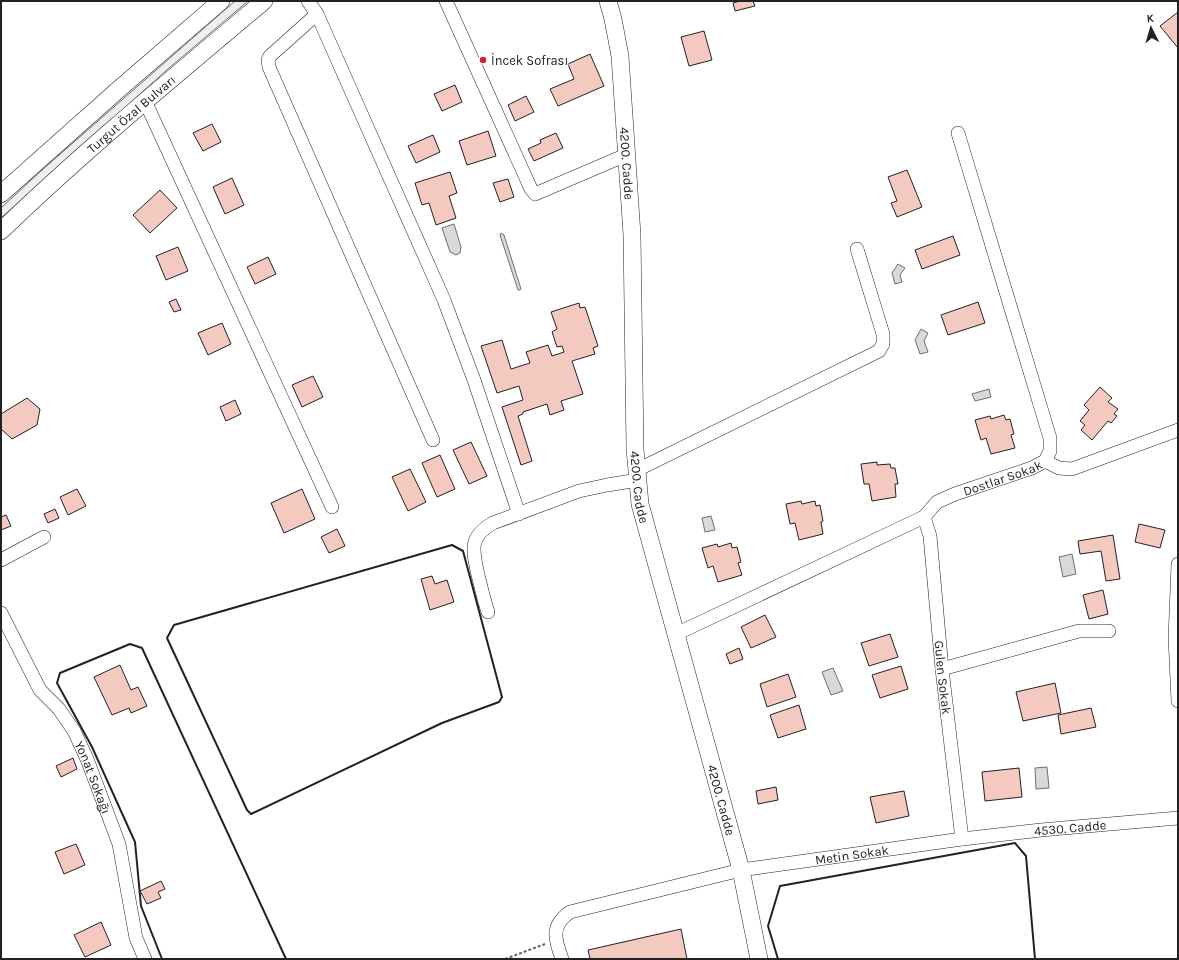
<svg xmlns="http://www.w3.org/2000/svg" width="1179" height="960" font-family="Karla,sans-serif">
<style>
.green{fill:#eee;stroke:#6f6f6f}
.water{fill:#d9d9d9;stroke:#6f6f6f}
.building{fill:#f3c9c0;stroke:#222}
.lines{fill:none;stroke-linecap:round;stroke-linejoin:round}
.minor-casing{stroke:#222;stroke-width:14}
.major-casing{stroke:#222;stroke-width:18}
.path{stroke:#646464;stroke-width:2;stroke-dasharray:3 2;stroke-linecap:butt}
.minor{stroke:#fff;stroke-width:13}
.major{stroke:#fff;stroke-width:17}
.wall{stroke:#222;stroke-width:2}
.poi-dot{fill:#c62828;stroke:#fff;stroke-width:1.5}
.labels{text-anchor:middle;stroke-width:3;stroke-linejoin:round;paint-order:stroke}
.poi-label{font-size:13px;fill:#222;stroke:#fff;text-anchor:start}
.street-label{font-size:13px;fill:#222;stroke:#fff}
</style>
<rect width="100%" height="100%" fill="#fff"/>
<path class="green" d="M235,1H248L168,69L1,218V208L42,170Z"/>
<path class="water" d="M454,224L461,247L460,253L456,255L450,252L442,228Z
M501,233L504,235L521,289L520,290H518L500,235Z
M898,264L905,268L900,275L902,282L895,284L892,273Z
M921,329L928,333L924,341L928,352L920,354L915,340Z
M989,389L991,397L975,401L972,394Z
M711,516L715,530L705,532L702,518Z
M1072,554L1076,574L1063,577L1059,557Z
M833,668L843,691L831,695L822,672Z
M1047,767L1049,788L1036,789L1035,768Z"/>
<path class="building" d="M740,1H753L755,6L735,11L733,3Z
M1178,12V48L1160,26Z
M704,31L712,60L689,66L681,37Z
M590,54L604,86L558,106L550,89L574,79L568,64Z
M455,85L462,102L442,111L434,94Z
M526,96L534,112L515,121L508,105Z
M212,124L221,142L203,151L193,133Z
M488,131L496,156L467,165L459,141Z
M556,133L563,148L534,161L528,149L541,143L540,140Z
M433,135L440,152L416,163L408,146Z
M907,170L922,207L897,217L891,203L897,201L888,177Z
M450,172L457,193L449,196L456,218L436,225L429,203L422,205L415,183Z
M232,178L244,205L225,214L213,187Z
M508,179L514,197L500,202L493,183Z
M160,190L177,208L150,233L133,215Z
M953,236L960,255L922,269L915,250Z
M178,247L188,271L166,280L156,256Z
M268,257L276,274L255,284L247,267Z
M176,299L181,310L174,312L169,302Z
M978,302L985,323L948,335L941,315Z
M579,303L580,308L585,307L598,346L593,348L595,354L572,361L583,394L561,401L564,410L550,415L547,404L523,412V414L518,416L532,461L521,465L502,407L523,400L519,386L497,393L481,346L502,340L511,369L530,363L526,352L548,345L552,356L564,352L562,346L557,347L552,332L557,329L551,312Z
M222,323L231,344L208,355L198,333Z
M313,376L323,397L302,407L292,385Z
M1100,387L1112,398L1108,402L1118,409L1114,414L1117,416L1111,423L1108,421L1092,440L1081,430L1085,425L1080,421L1089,410L1084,405Z
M27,398L40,409L37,425L12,439L1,429V414Z
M235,400L241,414L226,421L220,407Z
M1004,415L1006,420L1010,419L1014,434L1011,435L1015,448L991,454L986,438L981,440L975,420L990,416L991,419Z
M471,442L487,476L469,484L453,450Z
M440,455L455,489L437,497L422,463Z
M877,462V465L890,464L891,468H895L898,484H895L896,497L872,501L869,484H864L861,464Z
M410,469L426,502L408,511L392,477Z
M77,489L86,506L68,515L60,497Z
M302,489L315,519L284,533L271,503Z
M801,501L802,504L815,501L816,506L820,505L823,521L821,522L823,534L799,540L795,523L790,524L786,504Z
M55,509L59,518L48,523L44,514Z
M6,515L11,526L1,530V517Z
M1139,524L1165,530L1160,548L1135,542Z
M337,529L345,546L329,553L321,537Z
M1113,535L1120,579L1106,581L1101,551L1080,554L1078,541Z
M731,543L732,548L737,547L741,562L738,563L742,575L718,582L713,566L708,568L702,548L717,544L718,547Z
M432,576L435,584L447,580L454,602L430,610L421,579Z
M1103,590L1108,614L1089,619L1083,595Z
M765,615L776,637L751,648L741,627Z
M890,634L898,657L869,666L861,643Z
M739,648L743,659L730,664L726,654Z
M120,665L131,690L138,687L147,706L131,713L129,708L112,715L94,677Z
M901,666L908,689L880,698L872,675Z
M788,674L796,697L767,707L760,684Z
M1055,683L1061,713L1023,721L1016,692Z
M799,705L806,729L778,738L770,715Z
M1091,708L1096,727L1061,734L1058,715Z
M73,758L77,769L61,777L56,766Z
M1019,768L1022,797L985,801L982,772Z
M776,787L778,800L758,804L756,791Z
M904,791L909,816L876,823L870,797Z
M76,844L85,865L64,874L55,852Z
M161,881L165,889L158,892L161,898L147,904L140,891Z
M101,922L111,945L85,957L74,935Z
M681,929L687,959H590L588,950Z"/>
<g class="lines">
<defs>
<g id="minor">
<path d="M308,1L317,14L444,300L474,380L519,514"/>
<path d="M446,1L531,189L535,194L626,155"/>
<path d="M317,14L270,56L268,60L269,67L433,440"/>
<path d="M145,101L332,507"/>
<path d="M1045,461L1059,468L1072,469L1178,430"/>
<path d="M637,470L879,351L883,344V334L857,249"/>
<path id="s1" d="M924,517L930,536L942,669L962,839"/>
<path d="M1,560L44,537"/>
<path d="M1178,564L1175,638L1178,701"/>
<path d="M488,612C484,600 481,587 478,575C473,551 468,537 493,523L579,491L607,485L638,480"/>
<path id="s2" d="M1,613L40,690L59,709L74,731L87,759L119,844L136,938L145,959"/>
<path id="s3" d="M676,634L924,517L937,502L955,494L1032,468L1045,461L1050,451V438L958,133"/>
<path d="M942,669L1079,631H1109"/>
<path id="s4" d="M562,959C555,940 550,926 570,912L741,870L962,839L1041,830L1178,818"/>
</g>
<g id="major">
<path id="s5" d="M608,1L613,19L620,56L632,235L635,449L640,504L741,870L759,959"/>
<path d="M1,194L119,89L221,1"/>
<path id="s6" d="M1,231C85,150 175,76 264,1"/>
</g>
</defs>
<use href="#minor" class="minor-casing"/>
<use href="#major" class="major-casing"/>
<path class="path" d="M505,959L545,944"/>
<use href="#minor" class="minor"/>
<use href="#major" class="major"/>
<path class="wall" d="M452,545L463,551L502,697L499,702L442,723L251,814L247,810L167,638L174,625Z
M162,959L141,906L135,842L92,747L57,683L60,673L130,644L142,648L286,959
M778,959L768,926L780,886L1015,843L1026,856L1035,959"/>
</g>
<circle class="poi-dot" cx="483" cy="60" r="4"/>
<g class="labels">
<g class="poi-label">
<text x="491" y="65">İncek Sofrası</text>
</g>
<g class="street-label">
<text dy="5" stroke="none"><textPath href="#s6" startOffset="175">Turgut Özal Bulvarı</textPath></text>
<text dy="5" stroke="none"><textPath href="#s5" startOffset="164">4200. Cadde</textPath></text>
<text dy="5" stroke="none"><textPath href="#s3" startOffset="364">Dostlar Sokak</textPath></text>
<text dy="5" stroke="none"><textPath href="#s5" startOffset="488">4200. Cadde</textPath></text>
<text dy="5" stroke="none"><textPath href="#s1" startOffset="162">Gulen Sokak</textPath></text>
<text dy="5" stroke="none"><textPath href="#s2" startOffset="190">Yonat Sokağı</textPath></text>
<text dy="5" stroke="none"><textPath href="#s5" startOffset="812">4200. Cadde</textPath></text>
<text dy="5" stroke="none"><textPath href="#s4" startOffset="561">4530. Cadde</textPath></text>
<text dy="5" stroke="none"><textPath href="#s4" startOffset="341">Metin Sokak</textPath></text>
</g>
</g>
<rect width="1179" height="960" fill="none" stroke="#222222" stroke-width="4"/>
<g transform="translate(1151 28) rotate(355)" stroke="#ffffff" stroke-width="3" paint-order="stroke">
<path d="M0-3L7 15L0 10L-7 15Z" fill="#222222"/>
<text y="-6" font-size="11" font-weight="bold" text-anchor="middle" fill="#222222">K</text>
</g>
</svg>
